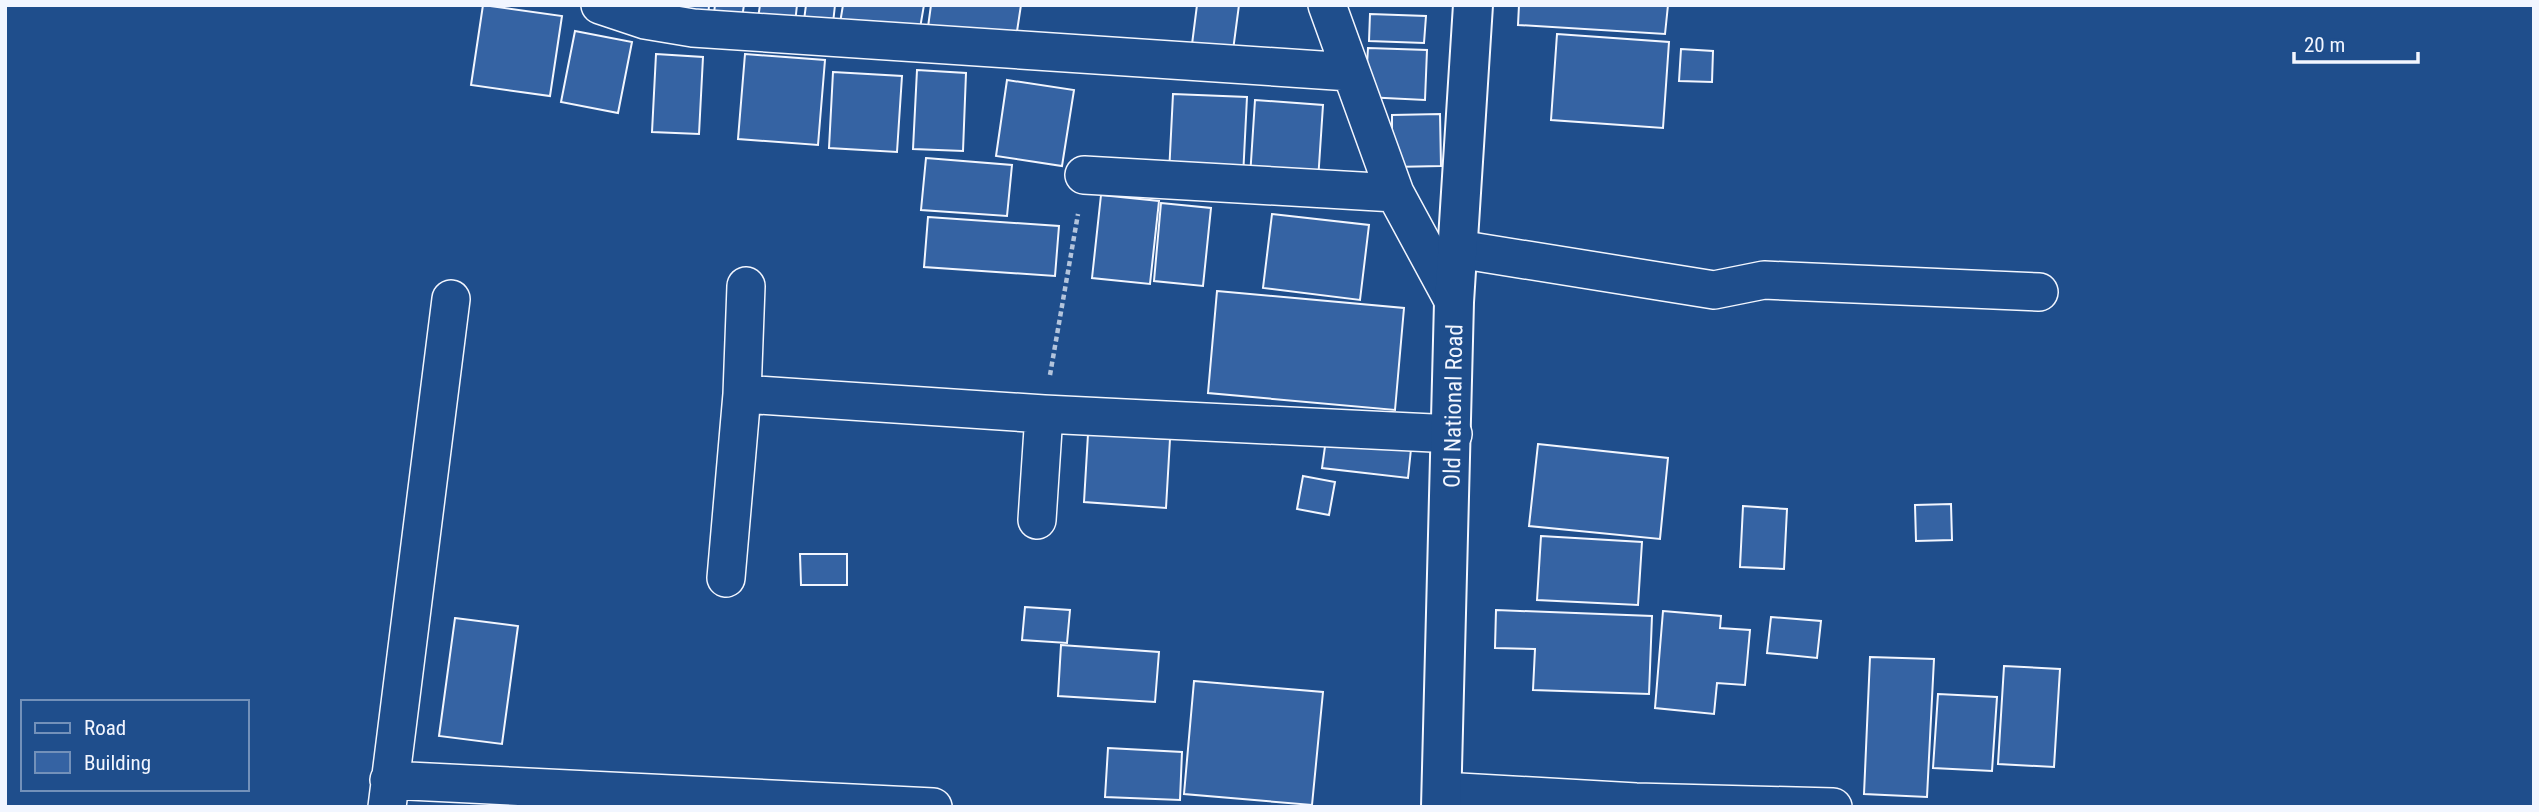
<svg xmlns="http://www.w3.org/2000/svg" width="2539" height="812" font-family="'Roboto Condensed',sans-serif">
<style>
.building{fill:#3563a3;stroke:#f2f6ff;stroke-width:2}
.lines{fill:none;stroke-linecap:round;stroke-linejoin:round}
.minor-casing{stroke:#f2f6ff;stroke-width:40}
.secondary-casing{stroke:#f2f6ff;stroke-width:42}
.path{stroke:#b3c4dc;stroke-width:4.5;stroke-dasharray:5 3.5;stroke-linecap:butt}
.minor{stroke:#1f4e8c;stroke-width:37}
.secondary{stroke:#1f4e8c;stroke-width:38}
.labels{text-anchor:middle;stroke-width:5;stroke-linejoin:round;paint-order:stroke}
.street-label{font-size:23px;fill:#f2f6ff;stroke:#1f4e8c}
</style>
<rect width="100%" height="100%" fill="#1f4e8c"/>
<path class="building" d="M483,5L562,16L550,96L471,85Z
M665,5H709L708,19Z
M715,5H744L741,24L713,21Z
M760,5H797L795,23L758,18Z
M806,5H835L833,23L804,20Z
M843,5H924L919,34L840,23Z
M931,5H1021L1016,38L928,27Z
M1197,5H1239L1232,58L1191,52Z
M1519,5H1668L1665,34L1518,25Z
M1370,14L1426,16L1424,43L1369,41Z
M575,31L632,42L618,113L561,102Z
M1557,34L1669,42L1663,128L1551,120Z
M1368,48L1427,50L1425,100L1365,97Z
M1681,49L1713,51L1712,82L1679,81Z
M656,54L703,57L699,134L652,132Z
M745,54L825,60L818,145L738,139Z
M917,70L966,73L963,151L913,149Z
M833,72L902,76L897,152L829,148Z
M1007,80L1074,90L1062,166L996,156Z
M1173,94L1247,97L1243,177L1169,174Z
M1255,100L1323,105L1318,181L1250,177Z
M1440,114L1441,166L1392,167V115Z
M926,158L1012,165L1007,216L921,210Z
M1101,195L1159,201L1150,284L1092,278Z
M1161,203L1211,208L1203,286L1154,281Z
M1272,214L1369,225L1360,300L1263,288Z
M928,217L1059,226L1055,276L924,267Z
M1217,291L1404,308L1395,410L1208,393Z
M1088,434L1170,439L1166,508L1084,502Z
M1326,439L1411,449L1408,478L1322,468Z
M1538,444L1668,458L1660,539L1529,526Z
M1303,476L1335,482L1329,515L1297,509Z
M1951,504L1952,540L1916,541L1915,505Z
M1743,506L1787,509L1784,569L1740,567Z
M1541,536L1642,542L1638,605L1537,600Z
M800,554H847V585H801Z
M1025,607L1070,610L1067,643L1022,640Z
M1496,610L1652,616L1649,694L1533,690L1535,649L1495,648Z
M1663,611L1721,616L1720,628L1750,630L1745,685L1717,683L1714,714L1655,708Z
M1771,617L1821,621L1817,658L1767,653Z
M455,618L518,626L502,744L439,736Z
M1061,645L1159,652L1155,702L1058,696Z
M1870,657L1934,659L1927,797L1864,794Z
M2004,666L2060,669L2054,767L1998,764Z
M1194,681L1323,692L1312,805L1184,794Z
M1938,694L1997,697L1992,771L1933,768Z
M1108,748L1182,752L1180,800L1105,797Z"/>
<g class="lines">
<defs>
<path id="minor" d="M600,5L645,20L693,28L1350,72
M1327,5L1395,193L1454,302
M1084,175L1395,193
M1458,249L1714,290L1764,280L2039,292
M742,394L1044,414L1453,434
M1037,520L1044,414
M726,578L742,394L746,286
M389,780L933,807
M1442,791L1636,802L1833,807
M387,807L451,299"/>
<path id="secondary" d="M1441,807L1454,302L1473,5"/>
</defs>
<use href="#minor" class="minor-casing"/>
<use href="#secondary" class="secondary-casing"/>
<path class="path" d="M1050,375L1078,214"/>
<use href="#minor" class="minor"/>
<use href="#secondary" class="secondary"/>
</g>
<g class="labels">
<g class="street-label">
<text transform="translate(1453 406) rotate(-89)" y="8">Old National Road</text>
</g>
</g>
<rect width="2539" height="812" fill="none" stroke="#f2f6ff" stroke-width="14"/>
<rect x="21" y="700" width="228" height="91" fill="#1f4e8c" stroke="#7391ba" stroke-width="2"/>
<rect x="35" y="723" width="35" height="10" fill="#1f4e8c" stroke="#7391ba" stroke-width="2"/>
<text x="84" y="735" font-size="21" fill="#f2f6ff">Road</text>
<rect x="35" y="752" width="35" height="21" fill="#3563a3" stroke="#7391ba" stroke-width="2"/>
<text x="84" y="770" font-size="21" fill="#f2f6ff">Building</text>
<path d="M2294 52v10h124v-10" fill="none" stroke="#f2f6ff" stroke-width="3.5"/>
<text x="2304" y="52" font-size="21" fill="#f2f6ff" stroke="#1f4e8c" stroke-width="5" paint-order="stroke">20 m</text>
</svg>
